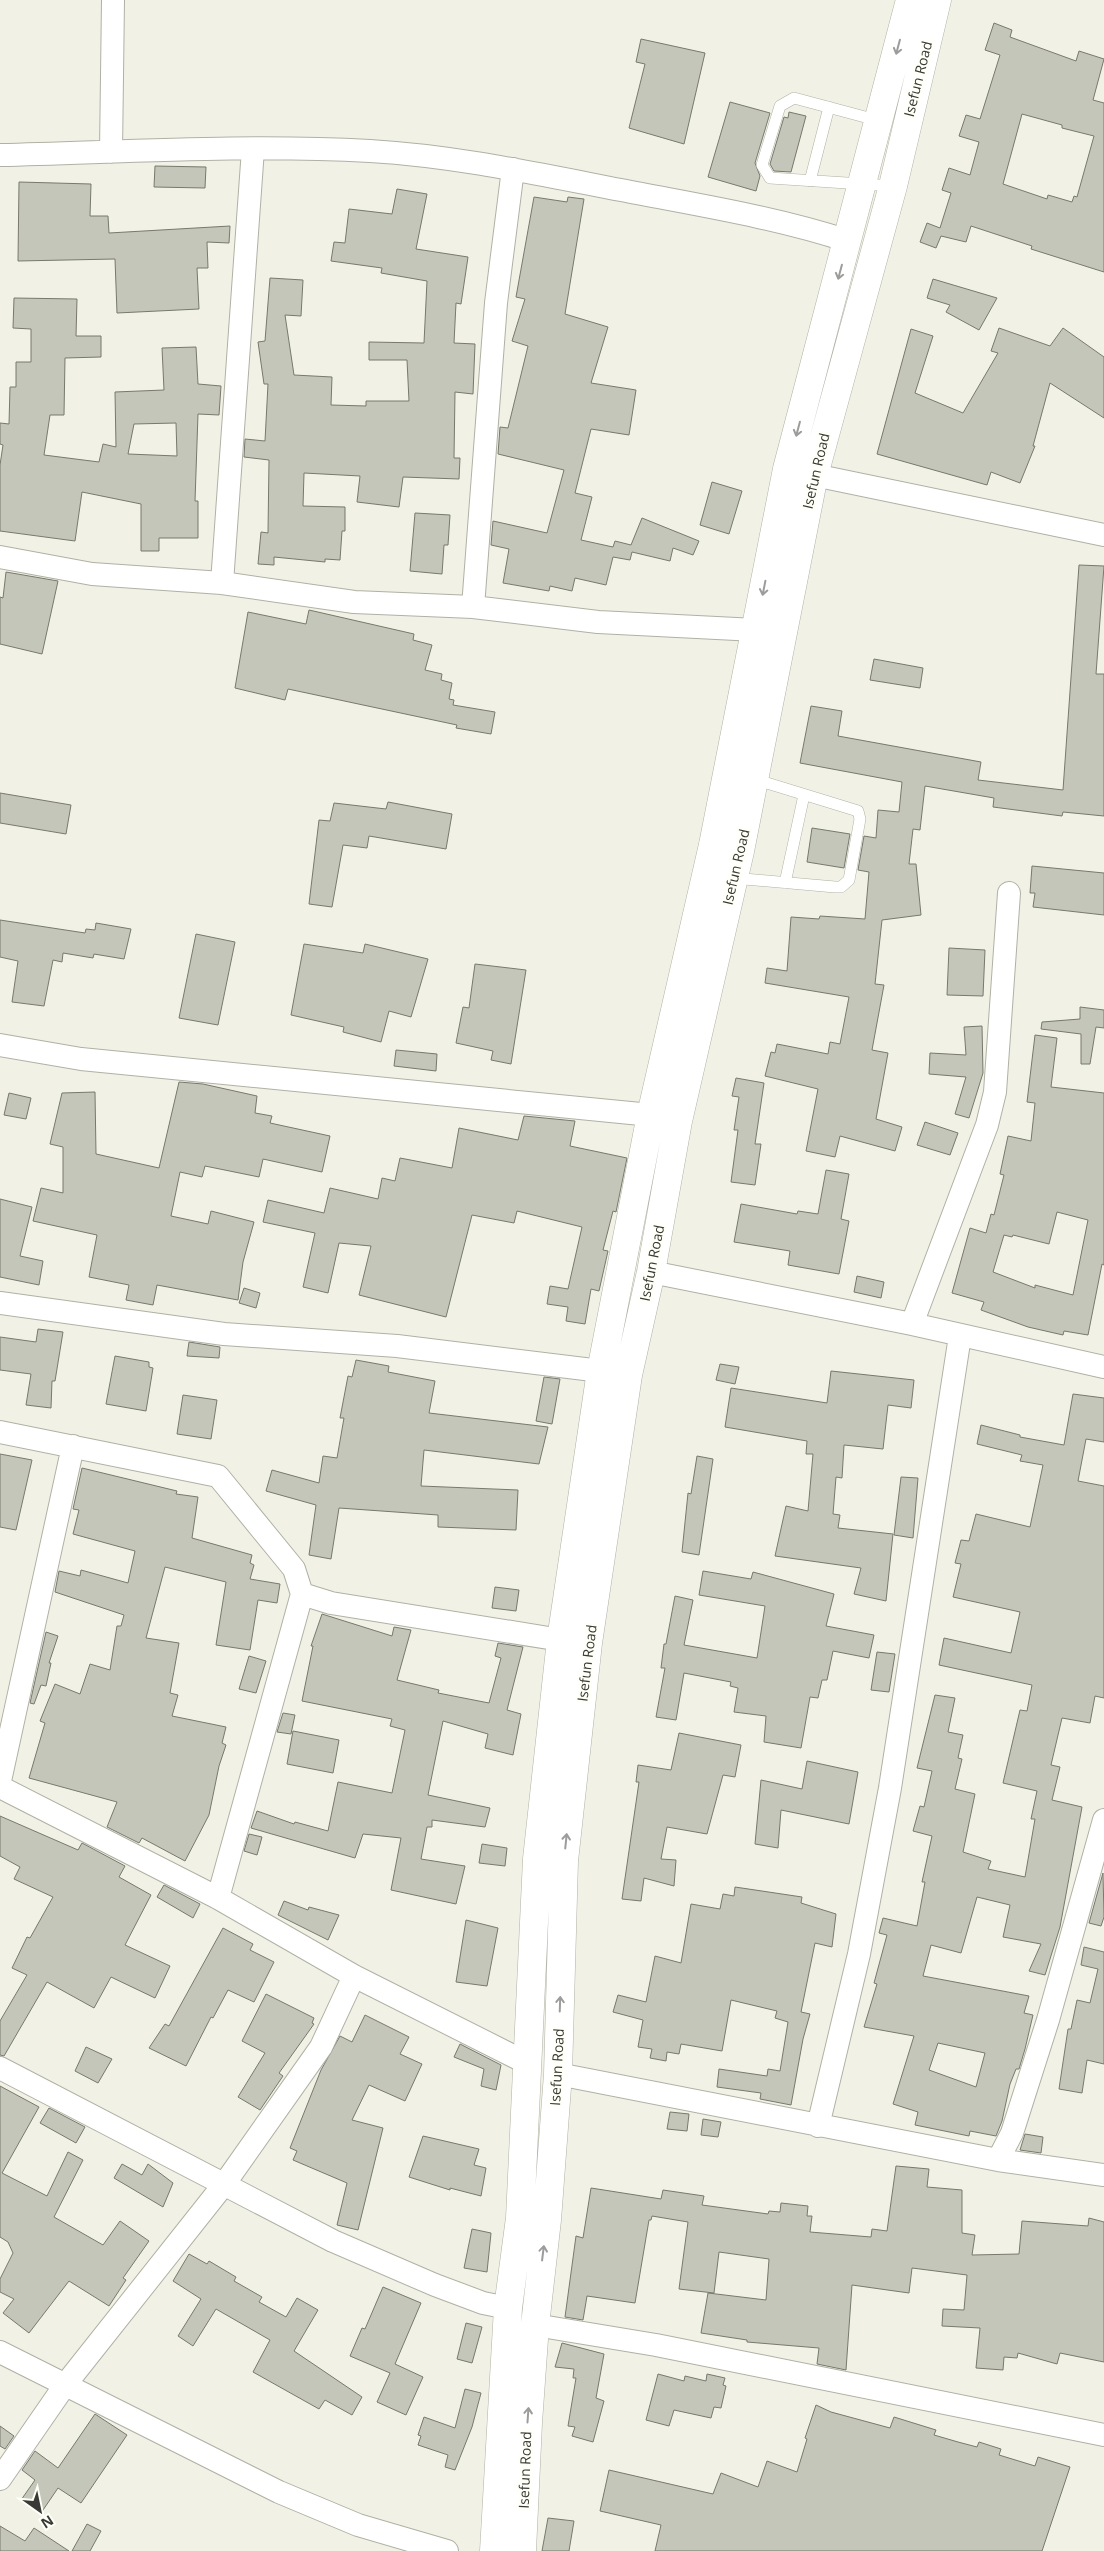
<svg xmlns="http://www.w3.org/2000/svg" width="1104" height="2551" font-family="'Open Sans',sans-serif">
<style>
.building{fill:#c4c6b9;stroke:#78796e;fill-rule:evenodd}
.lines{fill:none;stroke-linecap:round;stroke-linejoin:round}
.service-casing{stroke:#b0b1a4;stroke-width:12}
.minor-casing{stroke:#b0b1a4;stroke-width:24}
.tertiary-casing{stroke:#b0b1a4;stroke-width:29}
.service{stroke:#fff;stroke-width:11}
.minor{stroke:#fff;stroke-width:22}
.tertiary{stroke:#fff;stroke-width:28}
.oneway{stroke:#9c9c9a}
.labels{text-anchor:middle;stroke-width:5;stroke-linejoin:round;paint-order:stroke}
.street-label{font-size:14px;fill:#393a35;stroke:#fefff7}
</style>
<rect width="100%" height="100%" fill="#f1f2e5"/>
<path class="building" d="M994,23L1012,30L1010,37L1076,61L1079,51L1104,59L1093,100L1104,103V272L1031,249L1032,246L971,226L966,242L941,236L936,248L920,242L927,223L940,228L951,193L942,190L949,168L970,175L979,142L959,136L966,115L980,119L1000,55L985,50ZM1022,114L1062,125V128L1094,136L1077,197L1074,196L1072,202L1048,195L1047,199L1003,184Z
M641,39L705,53L684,144L629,128L645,64L636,62Z
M730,102L770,113L755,163L760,176L756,191L708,177Z
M789,112L806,116L791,172L774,171L770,164L784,117L788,118Z
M155,166L206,167L205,188L154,187Z
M19,182L91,184L90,216H108L109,233L230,226L229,243L207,242L208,268H197L199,309L117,313L115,259L18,261Z
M397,189L427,194L416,249L468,257L461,304L456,303L454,343L475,344L473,394L455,392L454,458H460L459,479L403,477L399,507L357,502L360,476L304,473L303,506L345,507V531H342L340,560L325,559V562L274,557V565L258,564L261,532L268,533L269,460L244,457L245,439L265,441L268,384H264L258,342L265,341L270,278L303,280L301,316L285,315L294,375L332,377L331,405L366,406V401H409L407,360H369V342L424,343L427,281L381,273L382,268L331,261L334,242L345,243L349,209L392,214Z
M534,197L567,202L568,197L584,199L565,314L608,327L591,383L636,390L629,435L591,429L575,493L592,497L581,540L613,547L615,541L631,545L642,518L699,541L693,555L673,548L670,561L632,552L630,560L613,557L606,585L575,578L572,591L550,586L549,591L503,583L509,549L491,545L493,521L547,533L564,470L498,454L500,427L508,428L528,346L512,341L525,299L516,297Z
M933,279L997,298L979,330L946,312L950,305L927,298Z
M14,298L77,299L76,336H101V357L65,358L64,415H50L44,455L99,462L103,444L116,447L115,392L164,390L162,348L196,347L198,384L221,386L219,415L198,414L195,501H198V538H159V551H141V504L82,492L75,541L0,531V465L3,445L0,444V423L9,424L10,387H16V362H31V329L13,328ZM176,423L177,456L128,454L134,424Z
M999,328L1050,346L1063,328L1104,357V418L1050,383L1033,446H1035L1020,483L991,472L987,485L877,454L911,329L933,336L915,393L963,413L998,353L991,351Z
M712,482L742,491L729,534L700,525Z
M415,513L450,515L448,545H444L442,574L410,571Z
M1079,565L1104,566L1096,674H1104V816L1063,812L1062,816L993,807L994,798L925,786L920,830L913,829L909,864H916L921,915L882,920L875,984L884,985L872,1050L888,1053L876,1119L902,1127L895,1151L840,1136L835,1157L806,1151L818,1089L765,1076L771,1052L775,1053L777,1044L828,1054L830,1042L840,1044L849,997L765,983L767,968L787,971L791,917L819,919L820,916L865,919L869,872L858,870L864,836L876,838L878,810L899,812L902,782L800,763L811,706L842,711L838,736L981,762L978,780L1063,790Z
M6,572L58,581L42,654L0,644V597L3,598Z
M309,610L414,634L413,640L432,645L425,670L442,674L441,680L452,683L449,699L454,700L453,705L495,712L491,734L456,728L457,725L288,689L285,700L235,688L248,612L306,624Z
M874,659L923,668L920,688L870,680Z
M0,793L71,805L66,834L0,823Z
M388,802L452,814L446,849L369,836L367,848L343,845L332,907L309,904L319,820L330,821L334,803L386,809Z
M812,828L850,834L844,868L807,862Z
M1032,866L1104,873V915L1033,907L1035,893H1030Z
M0,920L85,933L86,929L95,930L96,923L131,929L124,959L94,954L93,958L63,953L62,962L53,960L44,1006L12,1002L18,961L0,957Z
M196,934L235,942L218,1025L179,1018Z
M304,944L363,953L365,944L428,959L411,1017L389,1011L381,1042L343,1032L344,1027L291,1015Z
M949,948L985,950L983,996L947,995Z
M475,964L526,970L511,1064L491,1060L493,1051L456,1043L463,1007L469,1008Z
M1080,1007L1104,1010V1028L1096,1027L1090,1064H1081V1034L1041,1029L1042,1022L1080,1019Z
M982,1026L983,1073L969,1118L955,1114L966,1077L929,1074L930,1053L966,1055L964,1027Z
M1035,1035L1057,1038L1051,1087L1104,1093V1265L1102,1264L1088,1335L1064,1331L1063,1335L1028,1327L981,1310L984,1302L952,1293L970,1228L986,1233L991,1214L994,1215L1004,1175L1000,1174L1008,1136L1031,1141L1035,1103L1027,1102ZM1057,1212L1088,1220L1073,1295L1035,1285V1288L993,1272L1004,1235L1012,1237L1013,1235L1049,1244Z
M396,1050L437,1054L436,1071L394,1066Z
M736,1078L764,1083L755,1144H761L755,1185L731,1182L738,1130H734L739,1097L732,1096Z
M179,1082L203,1084L257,1096L255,1113L272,1116L270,1123L330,1136L322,1172L263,1159L259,1177L205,1166L202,1177L180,1172L171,1216L208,1224L211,1211L254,1222L243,1262L238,1300L157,1285L153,1305L126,1300L129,1285L89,1277L97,1235L33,1221L41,1188L63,1193V1147L50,1144L62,1093L95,1092L96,1154L159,1168Z
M9,1093L31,1098L26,1119L4,1115Z
M524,1116L575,1121L570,1146L627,1158L616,1212L613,1211L603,1250L608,1251L599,1291L591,1289L585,1324L566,1321L568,1307L547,1304L550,1286L568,1289L582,1227L517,1211L514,1223L472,1215L446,1317L359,1295L371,1246L339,1243L328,1293L303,1287L315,1233L263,1222L268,1200L324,1213L330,1188L378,1199L382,1178L395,1181L400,1158L452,1168L459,1128L518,1140Z
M925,1122L958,1133L950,1155L917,1145Z
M826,1170L849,1174L841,1219L849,1221L839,1274L788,1265L790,1251L734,1242L741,1204L797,1214L798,1211L818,1214Z
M0,1199L32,1207L20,1256L43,1261L39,1285L0,1277Z
M857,1276L884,1282L881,1298L854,1292Z
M244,1288L260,1293L256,1308L239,1303Z
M38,1329L63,1332L55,1381H52L51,1408L26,1405L31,1374L0,1370V1337L36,1342Z
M189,1342L220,1347L219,1358L187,1356Z
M115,1356L149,1362V1367L153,1368L146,1411L106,1404Z
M356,1360L389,1366L388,1372L435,1381L429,1413L548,1427L539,1464L424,1450L421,1486L518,1490L516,1530L438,1527V1515L339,1508L331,1559L309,1555L316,1505L266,1491L272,1470L319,1483L323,1456L337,1458L344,1418H340L348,1376L352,1377Z
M720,1364L739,1367L735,1384L716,1380Z
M831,1371L914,1380L911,1408L888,1405L883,1449L844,1445L842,1478L836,1477L833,1514L840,1515L838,1528L893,1534L886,1601L854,1594L861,1568L775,1556L786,1506L808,1511L813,1454H806L807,1441L725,1427L731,1388L827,1403Z
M544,1377L560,1379L552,1424L536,1421Z
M1073,1394L1104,1398V1442L1086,1439L1078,1481L1104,1486V1698L1095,1696L1090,1723L1062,1718L1051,1765L1060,1767L1052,1800L1082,1807L1060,1927L1045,1975L1029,1971L1041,1944L1003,1937L1010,1905L977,1897L961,1953L931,1945L923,1976L1029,1996L1024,2013L1033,2015L1025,2049L1019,2069H1016L1010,2084L1002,2121L996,2136L970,2131L969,2136L915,2125L918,2112L893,2104L914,2036L864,2027L877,1984L874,1983L887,1935L879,1933L883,1918L917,1926L925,1882H922L932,1836L913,1831L920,1806L924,1807L932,1771L917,1768L935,1695L955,1698L948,1732L963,1735L958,1758L962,1759L955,1789L975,1794L963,1852L991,1861L988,1869L1025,1877L1035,1819H1031L1037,1791L1003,1783L1020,1710L1027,1711L1032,1685L939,1665L944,1638L1011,1653L1020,1612L953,1597L961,1564L955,1563L961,1540L969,1541L976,1514L1030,1527L1043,1465L1020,1461L1022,1455L977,1444L981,1425L1020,1435V1437L1064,1445ZM938,2043L985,2053L976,2087L929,2070Z
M183,1395L217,1400L211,1439L177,1434Z
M0,1454L32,1460L16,1530L0,1527Z
M697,1456L713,1459L699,1555L682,1552L688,1493L691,1494Z
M82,1468L177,1491L176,1494L198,1497L192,1538L252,1555L250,1563L254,1565L250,1579L280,1584L277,1603L258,1600L250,1650L216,1645L226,1582L165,1567L146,1638L179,1643L170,1693L178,1695L172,1716L226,1727L222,1743L226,1745L219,1766L209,1815L185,1861L142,1838L139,1843L107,1827L117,1802L29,1778L45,1723L40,1721L55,1684L80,1694L90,1664L110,1670L117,1626H121L124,1615L55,1592L59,1571L80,1576L81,1570L128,1583L135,1551L73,1534L79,1510L73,1509Z
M901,1477L918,1478L913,1538L894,1535Z
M703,1571L751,1579L753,1572L834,1594L826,1626L874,1635L869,1658L833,1651L827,1680H822L818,1698L810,1697L801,1748L764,1742L766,1716L734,1712L738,1688L730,1686L731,1682L684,1673L676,1720L656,1717L665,1668H661L664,1644H666L675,1596L693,1600L684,1645L757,1658L765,1606L699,1595Z
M495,1587L519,1590L516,1611L492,1608Z
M322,1614L392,1636L394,1627L411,1630L397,1680L439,1690L438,1693L489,1703L501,1658L495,1656L498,1643L523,1647L507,1710L521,1714L513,1755L485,1748L488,1734L443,1721L428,1795L490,1808L485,1827L432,1820V1827H427L421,1859L465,1866L456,1904L391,1890L401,1838L363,1834L355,1858L251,1828L257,1811L294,1824L295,1822L328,1831L338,1782L392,1793L405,1730L390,1726L392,1719L302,1701L313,1646H311Z
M46,1632L58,1636L49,1663H51L46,1686L41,1685L34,1704L30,1703Z
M877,1652L895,1654L889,1692L871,1690Z
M249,1656L266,1661L256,1693L239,1689Z
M283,1713L295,1715L291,1734L277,1732Z
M293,1731L339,1740L333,1773L287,1764Z
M679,1733L741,1745L735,1777L723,1775L707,1834L667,1827L661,1859L676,1860L674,1886L644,1878L641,1901L622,1899L639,1782H636L638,1765L671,1770Z
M807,1761L858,1772L849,1824L781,1810L778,1848L755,1844L761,1780L802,1789Z
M0,1816L78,1850L82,1843L125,1866L119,1877L151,1895L125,1945L170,1966L155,1998L111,1977L94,2008L47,1982L4,2056L0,2055V2021L27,1975L12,1968L27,1937L30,1938L53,1897L14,1879L20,1867L0,1856Z
M249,1834L262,1837L257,1855L244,1851Z
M482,1844L507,1848L505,1866L479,1863Z
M1103,1873L1104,1917L1101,1926L1089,1923Z
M164,1885L200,1904L193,1918L157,1897Z
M735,1887L802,1897L801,1903L836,1914L832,1947L815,1943L801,2012L810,2014L803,2039L791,2105L760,2099L761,2093L717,2087L719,2069L767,2076L768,2069L780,2071L788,2022L775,2018L777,2011L731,2000L722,2051L681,2044L679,2054L667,2052L666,2061L650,2058L652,2049L638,2047L643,2020L613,2012L618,1995L646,2002L655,1956L681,1963L691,1904L720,1909L723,1894L734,1896Z
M284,1901L308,1910L309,1907L339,1915L328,1940L278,1915Z
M466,1920L498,1928L487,1986L456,1982Z
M223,1928L253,1944L250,1950L274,1962L254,2002L228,1990L213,2018L211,2017L186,2066L149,2048L165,2024L169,2026Z
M1084,1947L1104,1952V2064L1087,2060L1082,2093L1059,2089L1068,2029H1071L1077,2000L1090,2003L1098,1969L1081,1965Z
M266,1994L314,2018L312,2023L314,2024L279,2073L283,2076L260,2110L238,2097L265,2053L242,2041Z
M365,2015L409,2037L400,2054L422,2064L405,2101L369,2085L352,2120L383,2128L358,2230L337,2225L347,2183L293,2160L297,2151L290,2148L321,2070L340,2036L352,2042Z
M460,2044L501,2065L496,2090L481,2086L484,2069L454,2057Z
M86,2047L112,2059L98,2083L75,2071Z
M0,2086L39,2107L2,2173L47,2196L68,2152L83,2160L54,2217L103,2245L120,2221L149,2241L123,2278L126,2280L109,2306L69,2281L29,2333L3,2313L14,2299L0,2292V2279L13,2253L8,2242L0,2237Z
M49,2108L85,2127L76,2143L40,2123Z
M670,2112L689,2114L687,2131L667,2129Z
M703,2119L721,2122L718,2137L701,2135Z
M1025,2134L1043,2137L1041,2153L1020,2150Z
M423,2136L479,2149L474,2165L486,2168L481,2196L450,2188V2190L409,2177Z
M122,2164L142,2175L148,2164L173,2183L163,2207L114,2178Z
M896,2166L929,2169L927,2187L962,2190V2233L975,2235L972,2255L1019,2254L1022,2221L1088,2226L1089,2218L1104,2222V2362L1060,2353L1057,2364L1018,2353L1017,2358L1004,2357L1003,2370L976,2368L980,2328L942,2326L943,2309L964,2310L967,2275L912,2268L909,2293L852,2285L846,2370L817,2364L819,2348L747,2342V2340L701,2333L708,2293L766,2300L769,2259L719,2252L714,2293L679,2289L688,2222L652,2216L651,2220H649L635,2303L587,2296L583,2320L565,2317L576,2236L583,2238L591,2188L661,2199L663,2190L704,2196L702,2205L768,2214L769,2211L780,2212L781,2203L808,2206L807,2216H812L810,2232L871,2237L872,2229L887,2231Z
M472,2229L491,2233L487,2272L464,2268Z
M189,2254L207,2264L209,2261L236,2277L234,2281L262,2297L259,2302L286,2317L297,2298L318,2310L294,2351L362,2397L352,2415L325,2400L319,2409L253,2372L270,2340L216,2309L193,2346L178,2336L201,2299L173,2281Z
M383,2287L421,2303L395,2364L423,2377L406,2415L377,2402L390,2373L350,2356L362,2328L365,2329Z
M466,2323L482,2327L472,2363L457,2359Z
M562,2343L604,2354L596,2398L604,2401L593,2442L572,2436L575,2427L568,2426L576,2378H573L574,2369L555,2367Z
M658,2374L684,2381L685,2376L706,2381L707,2374L725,2378L723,2385L726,2386L721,2408L714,2407L711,2418L674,2410L669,2426L646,2420Z
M465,2389L481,2393L472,2427L455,2470L445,2467L448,2455L418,2445L421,2436L418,2435L424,2417L455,2428Z
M816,2405L831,2412L890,2428L894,2417L936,2430L934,2435L958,2442L977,2447L979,2442L1001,2449L999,2455L1035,2466L1038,2457L1070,2467L1042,2551H655L661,2525L600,2511L609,2470L713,2494L721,2473L758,2487L767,2461L797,2472L807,2439L805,2438Z
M95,2414L127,2435L81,2503L58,2488L41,2513L21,2500L35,2480L22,2470L35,2451L58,2468Z
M0,2426L14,2436L5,2449L0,2446Z
M548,2518L574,2521L569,2551H542Z
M87,2524L101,2531L90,2551H72Z
M0,2526L25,2541L34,2528L69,2551H0Z"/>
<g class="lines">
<defs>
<path id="service" d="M880,121L794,98L780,106L762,165L770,178L893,186
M810,181L829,107
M733,878L835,887H841L849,880L860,819L858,811L754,779
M785,883L804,795"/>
<path id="minor" d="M111,152L113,0
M0,155C123,152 247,144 370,151C455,156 538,174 621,190C697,205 775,217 848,241
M814,475L1104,535
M0,557L92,574L222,583L354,602L473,607L598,622L756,630
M222,583L253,149
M473,607L496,303L513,169
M0,1045L81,1059L651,1115
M651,1272L912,1324L1104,1367
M0,1303L224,1334L397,1346L601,1371
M912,1324L987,1125L995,1092L1009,893
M0,1432L218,1476L294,1569L302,1594L218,1898
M302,1594L331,1603L561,1640
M0,1781L73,1446
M0,1787L218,1898L354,1976L527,2063
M0,2068L333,2241L435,2285L483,2303L508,2308
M558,2074L998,2160L1104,2175
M818,2126L859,1954L890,1788L960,1336
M998,2160L1012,2133L1048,2020L1104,1820
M535,2325L656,2345L1104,2435
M0,2352L279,2492L358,2525L447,2551
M0,2479L65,2385L225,2183L321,2047L354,1976"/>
<path id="tertiary" d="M494,2551L508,2308L520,2218L537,1859L561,1640L601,1371L651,1115L713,845L787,469L910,0
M522,2551L528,2423L535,2325L547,2220L558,2074L564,1861L588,1643L628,1375L651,1272L678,1121L740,851L814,475L893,186L937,0"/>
</defs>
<use href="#service" class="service-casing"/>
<use href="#minor" class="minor-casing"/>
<use href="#tertiary" class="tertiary-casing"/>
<use href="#service" class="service"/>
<use href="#minor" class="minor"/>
<use href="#tertiary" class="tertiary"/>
</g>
<defs><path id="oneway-shaft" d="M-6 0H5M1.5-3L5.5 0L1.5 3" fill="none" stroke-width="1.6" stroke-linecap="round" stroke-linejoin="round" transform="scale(1.25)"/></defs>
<g class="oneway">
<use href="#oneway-shaft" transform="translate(898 47) rotate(105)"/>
<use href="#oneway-shaft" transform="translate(840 272) rotate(105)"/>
<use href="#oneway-shaft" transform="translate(798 429) rotate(105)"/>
<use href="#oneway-shaft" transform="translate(764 588) rotate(101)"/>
<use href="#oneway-shaft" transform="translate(566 1841) rotate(-84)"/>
<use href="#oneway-shaft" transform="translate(560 2004) rotate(-88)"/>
<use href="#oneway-shaft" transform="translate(543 2253) rotate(-83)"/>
<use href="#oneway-shaft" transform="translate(528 2415) rotate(-86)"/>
</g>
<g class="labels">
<g class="street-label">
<text transform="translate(918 79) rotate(-76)" y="5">Isefun Road</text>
<text transform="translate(816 471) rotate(-77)" y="5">Isefun Road</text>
<text transform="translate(736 867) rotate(-77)" y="5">Isefun Road</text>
<text transform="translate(652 1263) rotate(-79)" y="5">Isefun Road</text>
<text transform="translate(587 1663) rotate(-83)" y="5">Isefun Road</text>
<text transform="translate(557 2067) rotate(-87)" y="5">Isefun Road</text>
<text transform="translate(525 2470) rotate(-88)" y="5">Isefun Road</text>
</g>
</g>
<g transform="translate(40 2511) rotate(147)" stroke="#fefff7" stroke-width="4" paint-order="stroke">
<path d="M0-4L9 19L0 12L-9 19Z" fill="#393a35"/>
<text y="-8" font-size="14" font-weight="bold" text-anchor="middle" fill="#393a35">N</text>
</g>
</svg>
